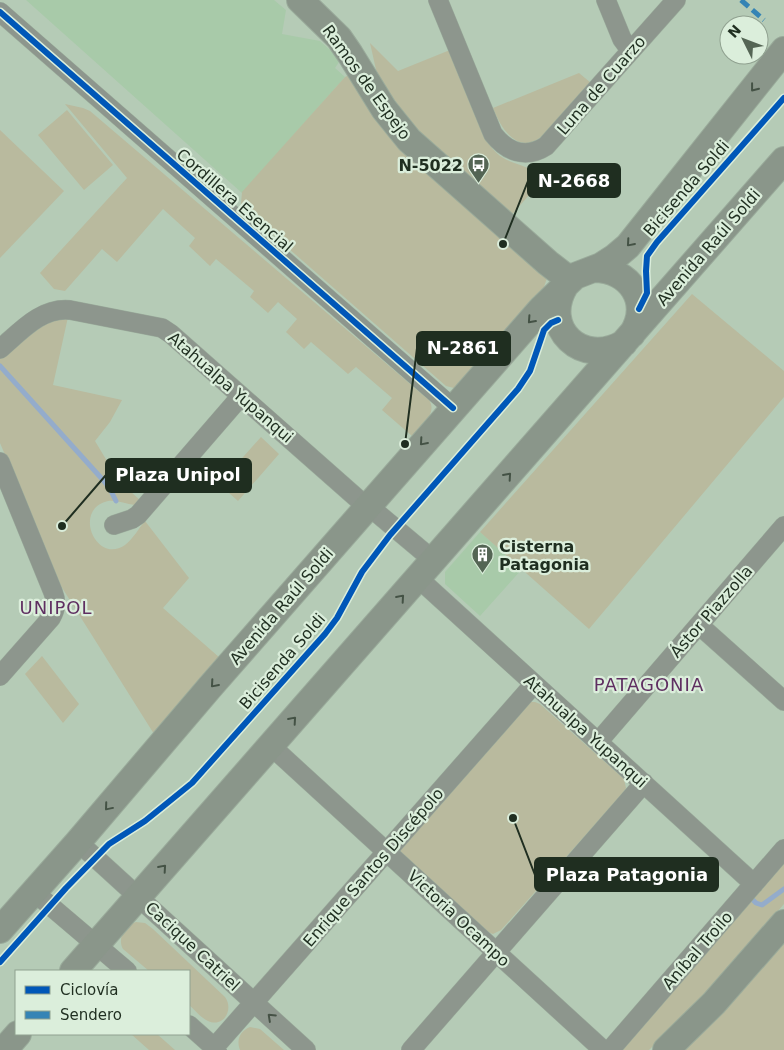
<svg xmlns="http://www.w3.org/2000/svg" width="784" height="1050" font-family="'DejaVu Sans',sans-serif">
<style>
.built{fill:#a8caa9}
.green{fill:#b9ba9e}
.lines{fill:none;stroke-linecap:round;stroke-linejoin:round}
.stream{stroke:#94accb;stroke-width:5}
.street-casing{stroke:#99aa9a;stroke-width:20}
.secondary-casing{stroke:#99aa9a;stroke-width:28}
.street{stroke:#8d968d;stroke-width:19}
.secondary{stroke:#8a968a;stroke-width:26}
.quiet{stroke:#3584b5;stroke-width:5;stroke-dasharray:10 5;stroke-linecap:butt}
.cycleway-casing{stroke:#dbeedb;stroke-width:9}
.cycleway{stroke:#0057b8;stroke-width:6}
.oneway{stroke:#445245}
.oneway2{stroke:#465246}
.labels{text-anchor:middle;stroke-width:4.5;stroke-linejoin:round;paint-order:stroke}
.street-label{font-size:16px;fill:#1f2e20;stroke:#dbeedb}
.poi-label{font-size:16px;font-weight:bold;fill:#1f2e20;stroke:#dbeedb;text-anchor:end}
.neighbourhood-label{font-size:18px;letter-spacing:1px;fill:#5f2f61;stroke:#dbeedb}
.leader{fill:none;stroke:#1f2e20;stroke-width:2}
.callout-dot{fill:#1f2e20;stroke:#dbeedb;stroke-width:2}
.callout{fill:#1f2e20;stroke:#1f2e20;stroke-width:2}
.callout-label{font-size:18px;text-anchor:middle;font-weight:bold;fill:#fff}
</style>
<rect width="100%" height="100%" fill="#b5cbb6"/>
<path class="built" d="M26,0H274L286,10L282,34L320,41L337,56L339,62L335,68L345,77L242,193Z
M480,532L522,569L480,616L445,584V572Z"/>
<path class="green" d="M370,43L398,71L450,50L483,134C501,170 521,158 544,178L509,218L411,129L377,74Z
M579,73L591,83C580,95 570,106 559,118C554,123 549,130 543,135C519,157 501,129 493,108Z
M349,75L547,278L544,287L454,388L446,386L248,213L241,204L242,192L345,77Z
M65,104L83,108L90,111L429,400C438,414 421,425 412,436L382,410L392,398L356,367L348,374L311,342L304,349L286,332L297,319L278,302L268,313L250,297L254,291L216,259L210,266L189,246L195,238L163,209L117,262L102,249L65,291L54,289L40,273L127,178Z
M67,110L113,165L84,190L38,135Z
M0,130L64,191L0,258Z
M692,294L784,371V397L589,629L480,532Z
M68,317L53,385L122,400L110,422L95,441L119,481L141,501L135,505C126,504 117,500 108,501C72,509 96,565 125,545C133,539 139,528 145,521L189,578L163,608L220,658L154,734L61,586L0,443V357L40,325Z
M261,437L279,454L238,501L219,484Z
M42,656L79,704L63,723L25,674Z
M530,702H535L540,704L624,779L626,788L623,793L501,930L493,934L488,932L401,853L400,847Z
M784,859V904L708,992L649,1050H619Z
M136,922L145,923L153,929L225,997C234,1009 224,1028 208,1021C201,1018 195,1010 189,1005V971H149L123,949C117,938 125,926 136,922Z
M784,938V1050H681Z
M250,1027L260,1029L284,1050H240C236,1040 240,1031 250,1027Z
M131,1034H157L175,1050H149Z"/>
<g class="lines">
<path class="stream" d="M0,366L103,480L109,487L116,501
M748,895L756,903L762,905L784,889"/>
<defs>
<path id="street" d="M438,0L493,134C507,152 526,159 546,146L676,0
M606,0L622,39L631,51
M0,12L453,408
M0,349C20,332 41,307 70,310L162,328L171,334L359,500L377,513L433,560
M0,462L53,592C57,602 56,609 51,618L0,676
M114,525L132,519L138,515L241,396
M418,578L754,884
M699,625L784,701
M598,742L784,526
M271,746L603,1050
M78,842L306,1050
M34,892L127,971
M189,1025L217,1050
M212,1050L534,684
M411,1050L644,783
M610,1050L784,849"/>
<path id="secondary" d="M300,0L339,38L350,54L384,109L409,140L548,263L570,280
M594,269C630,269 652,302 632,334
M565,286C540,328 582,368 624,343
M0,930L78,842L210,687L541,309L575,276L601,266L615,257L628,246L784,50
M73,971L784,160
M4,1050L18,1034
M666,1050L714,1003L784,923"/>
</defs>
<use href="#street" class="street-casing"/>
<use href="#secondary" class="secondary-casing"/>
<use href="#street" class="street"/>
<use href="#secondary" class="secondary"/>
<path class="quiet" d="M741,0L764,20"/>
<defs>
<path id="cycleway" d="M0,12L453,408
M639,309L647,293L646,271L647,256L657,242L784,98
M0,962L66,888L109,844L145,821L192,783L325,634L337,618L362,572L390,535L518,389L530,371L544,330L551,323L558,320"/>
</defs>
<use href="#cycleway" class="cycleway-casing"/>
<use href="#cycleway" class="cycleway"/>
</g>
<defs><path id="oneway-chevron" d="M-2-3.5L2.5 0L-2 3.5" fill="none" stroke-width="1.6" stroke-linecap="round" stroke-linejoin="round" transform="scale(1.25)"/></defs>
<g class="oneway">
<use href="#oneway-chevron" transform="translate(754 88) rotate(128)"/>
<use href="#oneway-chevron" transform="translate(630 243) rotate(131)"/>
<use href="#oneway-chevron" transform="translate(531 320) rotate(132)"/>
<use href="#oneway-chevron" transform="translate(423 442) rotate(131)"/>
<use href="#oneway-chevron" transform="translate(508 476) rotate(-49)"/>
<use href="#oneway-chevron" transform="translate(401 598) rotate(-49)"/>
<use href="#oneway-chevron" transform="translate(214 684) rotate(131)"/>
<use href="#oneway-chevron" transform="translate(293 720) rotate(-49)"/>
<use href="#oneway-chevron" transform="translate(108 807) rotate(130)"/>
<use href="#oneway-chevron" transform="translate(163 868) rotate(-49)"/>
</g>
<use class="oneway2" href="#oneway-chevron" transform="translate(271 1017) rotate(-137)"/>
<defs>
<symbol id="bus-pin" viewBox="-11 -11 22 30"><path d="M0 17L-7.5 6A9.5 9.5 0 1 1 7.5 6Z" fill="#546554" stroke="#dbeedb"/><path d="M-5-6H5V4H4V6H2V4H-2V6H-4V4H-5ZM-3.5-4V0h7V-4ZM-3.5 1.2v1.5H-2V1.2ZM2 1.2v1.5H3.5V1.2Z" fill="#fff"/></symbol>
<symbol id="building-pin" viewBox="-11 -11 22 30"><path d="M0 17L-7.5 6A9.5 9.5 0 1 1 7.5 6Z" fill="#546554" stroke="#dbeedb"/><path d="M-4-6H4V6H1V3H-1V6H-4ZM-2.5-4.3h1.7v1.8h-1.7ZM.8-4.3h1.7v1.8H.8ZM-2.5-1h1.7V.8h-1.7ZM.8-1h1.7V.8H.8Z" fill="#fff"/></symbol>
</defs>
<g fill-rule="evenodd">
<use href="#bus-pin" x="466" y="152" width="25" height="34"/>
<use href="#building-pin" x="470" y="542" width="25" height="34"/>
</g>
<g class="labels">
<g class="street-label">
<text transform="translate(367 82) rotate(54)" y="6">Ramos de Espejo</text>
<text transform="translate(601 85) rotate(-49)" y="6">Luna de Cuarzo</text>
<text transform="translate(686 188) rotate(-49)" y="6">Bicisenda Soldi</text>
<text transform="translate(235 200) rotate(41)" y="6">Cordillera Esencial</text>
<text transform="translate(708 247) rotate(-49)" y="6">Avenida Raúl Soldi</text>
<text transform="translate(231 387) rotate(41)" y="6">Atahualpa Yupanqui</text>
<text transform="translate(281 606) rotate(-49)" y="6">Avenida Raúl Soldi</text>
<text transform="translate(711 611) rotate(-49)" y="6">Ástor Piazzolla</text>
<text transform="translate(282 661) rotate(-49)" y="6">Bicisenda Soldi</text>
<text transform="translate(586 731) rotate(42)" y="6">Atahualpa Yupanqui</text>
<text transform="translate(373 867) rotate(-49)" y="6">Enrique Santos Discépolo</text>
<text transform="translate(459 918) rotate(43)" y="6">Victoria Ocampo</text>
<text transform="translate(193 946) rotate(43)" y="6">Cacique Catriel</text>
<text transform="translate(697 950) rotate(-49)" y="6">Aníbal Troilo</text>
</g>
<g class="poi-label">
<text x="463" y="171">N-5022</text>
<text x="499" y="552" text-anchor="start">Cisterna<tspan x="499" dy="18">Patagonia</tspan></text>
</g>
<g class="neighbourhood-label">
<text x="56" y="614">UNIPOL</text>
<text x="649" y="691">PATAGONIA</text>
</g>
</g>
<path class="leader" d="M503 244L528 181M405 444L417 348M62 526L106 475M513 818L535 875"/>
<g class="callout-dot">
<circle cx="503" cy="244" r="5"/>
<circle cx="405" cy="444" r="5"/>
<circle cx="62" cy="526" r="5"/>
<circle cx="513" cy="818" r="5"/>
</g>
<g class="callout">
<rect x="528" y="164" width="92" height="33" rx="5"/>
<rect x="417" y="332" width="93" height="33" rx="5"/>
<rect x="106" y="459" width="145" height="33" rx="5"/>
<rect x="535" y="858" width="183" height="33" rx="5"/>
</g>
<g class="callout-label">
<text x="574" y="187">N-2668</text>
<text x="463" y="354">N-2861</text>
<text x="178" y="481">Plaza Unipol</text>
<text x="627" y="881">Plaza Patagonia</text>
</g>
<rect x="15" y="970" width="175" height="65" fill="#dbeedb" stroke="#90a190"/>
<rect x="25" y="986" width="25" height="8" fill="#0057b8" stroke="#90a190"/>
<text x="60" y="995" font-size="15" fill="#1f2e20">Ciclovía</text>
<rect x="25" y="1011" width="25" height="8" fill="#3584b5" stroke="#90a190"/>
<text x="60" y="1020" font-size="15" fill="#1f2e20">Sendero</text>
<g transform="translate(744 40) rotate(312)"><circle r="24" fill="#dbeedb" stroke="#90a190"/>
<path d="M0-4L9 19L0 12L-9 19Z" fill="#546554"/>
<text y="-8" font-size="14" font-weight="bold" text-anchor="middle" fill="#1f2e20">N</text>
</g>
</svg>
